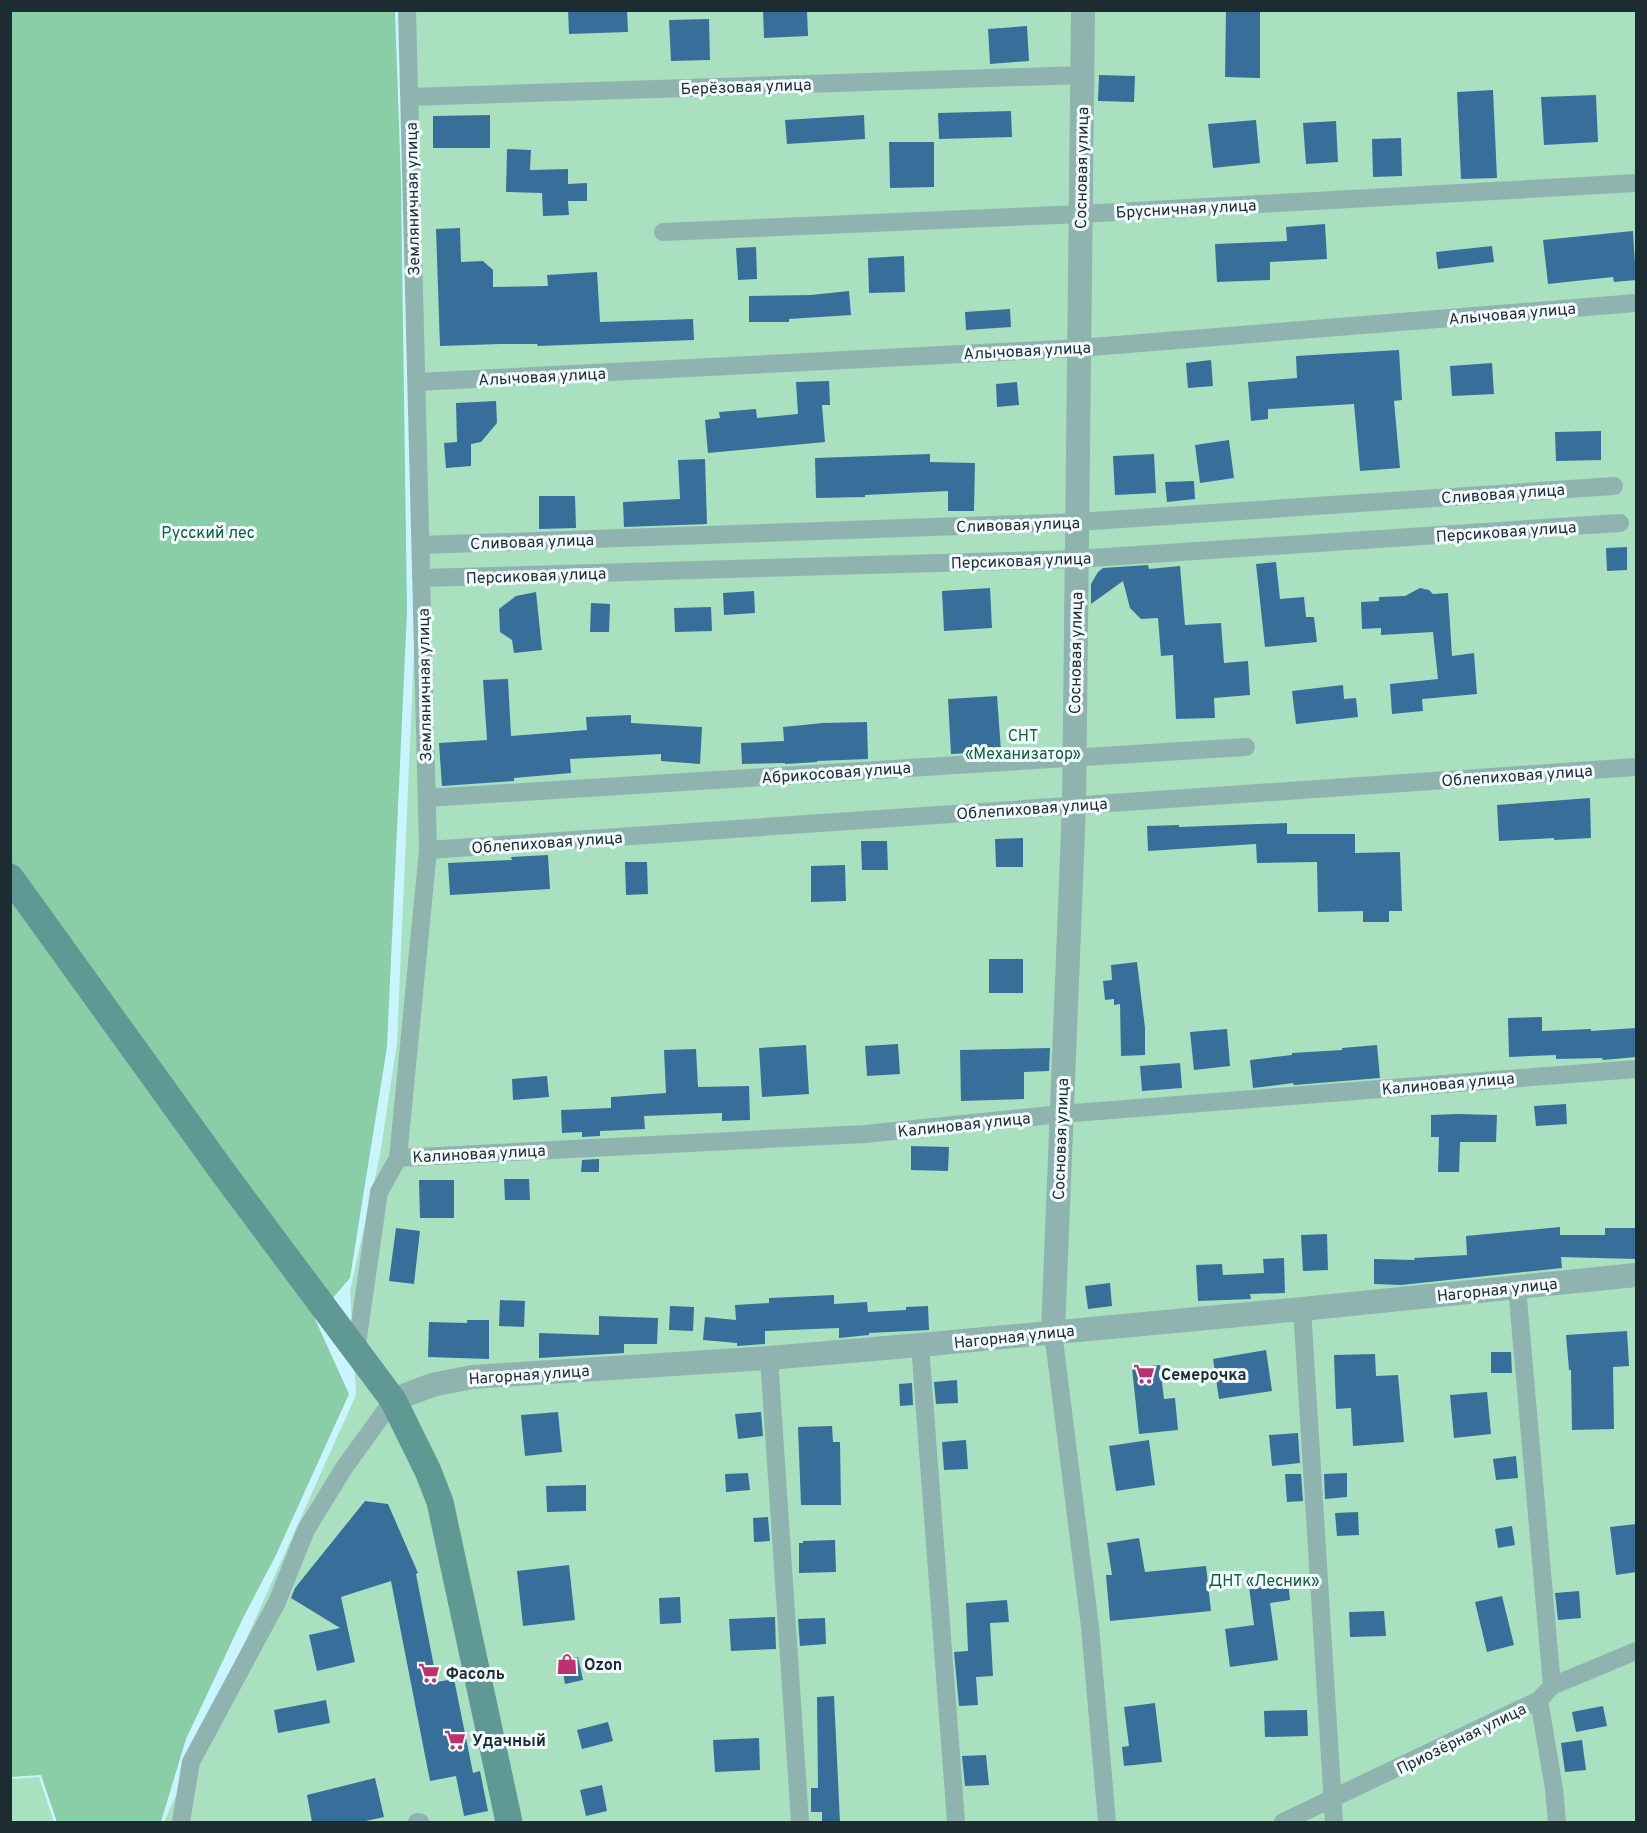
<svg xmlns="http://www.w3.org/2000/svg" width="1647" height="1833" font-family="Overpass,sans-serif">
<style>
.green{fill:#a9e1c0}
.forest{fill:#89cea6}
.building{fill:#386f9a}
.lines{fill:none;stroke-linecap:round;stroke-linejoin:round}
.minor{stroke:#8fb4b0;stroke-width:18}
.tertiary{stroke:#8fb4b0;stroke-width:24}
.secondary{stroke:#609993;stroke-width:27}
.labels{text-anchor:middle;stroke-width:6;stroke-linejoin:round;paint-order:stroke}
.street-label{font-size:16px;fill:#1c2c30;stroke:#f2fafc}
.park-label{font-size:16px;fill:#0d613d;stroke:#f2fafc}
.poi-label{font-size:16px;font-weight:bold;fill:#1c2c30;stroke:#f2fafc;text-anchor:start}
</style>
<rect width="100%" height="100%" fill="#caf4ff"/>
<path class="green" d="M400,11H1636V1822H164L356,1395L350,1291L380,1155L397,1043L416,605Z
M39,1777L54,1822H11V1779Z"/>
<path class="forest" d="M11,11H395L401,182L407,611L387,1047L350,1278L315,1319L349,1394L276,1555L243,1618L186,1739L161,1822H57L41,1775L11,1777Z"/>
<path class="building" d="M568,10H627L628,32L569,34Z
M763,10H807L808,36L764,38Z
M1226,10H1260V78L1225,77Z
M709,19L710,60L671,61L669,20Z
M1027,26L1029,61L990,64L988,29Z
M1099,75L1135,76L1134,102L1098,101Z
M1493,90L1497,178L1461,179L1457,92Z
M1596,95L1598,142L1544,145L1541,97Z
M1011,111L1012,137L939,139L938,113Z
M490,115V148H433V116Z
M864,115L865,139L787,144L785,120Z
M1256,120L1260,163L1213,168L1208,124Z
M1336,121L1338,162L1306,164L1303,123Z
M1401,138L1402,176L1373,177L1372,139Z
M889,142H934V187L890,188Z
M507,149L531,150L530,170L568,169V184L587,183V201H568L569,215L543,216L542,193L506,192Z
M1325,224L1327,259L1270,262V280L1217,282L1215,244L1287,241L1286,227Z
M460,228L461,262L483,261L493,270V287L548,286L547,275L597,272L600,322L693,319L694,340L538,346L537,344H501L440,346L436,229Z
M1633,231L1636,280L1614,282L1613,277L1548,284L1543,240Z
M1492,246L1494,262L1438,269L1436,252Z
M756,247L757,279L738,280L736,248Z
M904,256L905,292L869,293L868,258Z
M849,291L851,315L789,319V322H749V296L811,295Z
M1010,309L1011,327L966,330L965,312Z
M1399,350L1402,400L1394,401L1400,468L1360,471L1354,404L1268,409V419L1251,421L1248,382L1297,378L1296,356Z
M1211,360L1213,386L1188,388L1186,363Z
M1492,363L1494,394L1452,396L1450,366Z
M829,381L830,405H822L825,442L708,453L705,420L720,418L719,412L756,409L757,418L798,414L796,382Z
M1017,382L1019,405L997,407L996,384Z
M496,401L497,423L481,442L471,444V466L446,468L444,443L457,442L456,403Z
M1601,431V460L1556,461L1555,432Z
M1229,440L1234,478L1200,483L1195,445Z
M930,454V462L975,463L974,511H948V491L865,495V497L816,498L815,458Z
M1154,454L1156,493L1115,495L1113,456Z
M705,459L707,524L624,527L623,502L680,499L678,460Z
M1194,481L1195,499L1167,502L1165,482Z
M539,496H575L576,528L539,529Z
M1627,547V570L1607,571L1606,548Z
M1276,562L1280,599L1304,597L1306,617H1314L1317,642L1265,647L1256,564Z
M1148,565L1149,569L1180,566L1185,625L1221,623L1224,663L1248,661L1250,695L1214,698L1215,718L1176,719L1173,655L1161,656L1158,618L1141,619L1130,608L1123,581L1091,604V584L1098,572L1103,568Z
M990,588L992,628L944,631L942,591Z
M1420,588L1429,590L1433,594L1448,593L1452,656L1474,653L1477,694L1422,699L1423,711L1392,714L1390,684L1438,679L1433,632L1381,635V628L1362,629L1361,602L1379,601V597L1405,596Z
M754,591L755,613L724,615L723,593Z
M536,592L542,650L514,653L512,640L500,632L499,609L516,596Z
M591,603L610,604L609,632H590Z
M711,607L712,631L675,632L674,608Z
M508,679L511,736L587,730L586,717L631,715V723L702,727L700,764L661,761V754L570,759L571,773L514,778V781L442,786L439,743L487,740L483,680Z
M1343,685L1344,699L1356,698L1358,717L1296,724L1292,691Z
M997,696L1001,751L951,754L948,699Z
M867,722L868,759L817,761V762L785,764V763L742,764L741,743L784,741L783,727L823,723Z
M1590,798L1591,838L1554,840V838L1499,841L1497,805Z
M1287,823V834H1355V853L1400,852L1402,911H1389V922H1363V911L1318,912L1317,862L1257,863L1256,844L1148,851L1147,826L1179,825V827Z
M1023,838V867H996L995,839Z
M861,841H887L888,870H862Z
M548,855L550,889L450,895L448,863L512,860L511,857Z
M625,862H647L648,894L626,895Z
M845,865L846,901L811,902V866Z
M989,959H1023V993H989Z
M1137,962L1145,1028V1055L1121,1056L1120,1004L1114,1005V999L1105,1000L1103,981L1112,980L1111,965Z
M1542,1017V1031L1591,1029V1031L1636,1028V1057L1603,1060L1602,1058L1556,1059V1055L1509,1057L1508,1018Z
M1227,1029L1230,1066L1194,1070L1190,1032Z
M898,1044L900,1074L867,1076L865,1046Z
M806,1045L809,1094L762,1097L759,1048Z
M1377,1045L1380,1078L1294,1085L1293,1083L1253,1088L1250,1060L1292,1055V1053L1342,1050V1048Z
M1050,1048L1049,1071L1024,1072V1099L961,1101L960,1050Z
M696,1049L698,1087L749,1086L750,1120L722,1121V1113L644,1116L645,1129L600,1131V1136L582,1137V1132L562,1133L561,1110L611,1108V1097L666,1093L664,1050Z
M1180,1063L1182,1088L1142,1091L1140,1066Z
M547,1076L549,1097L513,1100L512,1079Z
M1566,1104L1567,1124L1536,1126L1534,1106Z
M1457,1114L1497,1115L1496,1142H1460L1459,1172H1438L1439,1137H1431V1115Z
M911,1146L949,1147L948,1171L911,1170Z
M599,1159V1172H581L582,1160Z
M504,1179H529L530,1200H505Z
M419,1180H454V1218H420Z
M1560,1227V1235H1605V1228H1636V1259L1561,1257L1562,1268L1401,1285L1374,1284V1259L1415,1260L1414,1258L1467,1255L1466,1236Z
M396,1228L420,1231L414,1284L389,1281Z
M1327,1234L1328,1270L1303,1271L1301,1235Z
M1284,1258L1285,1293L1250,1294L1251,1299L1198,1301L1196,1265L1222,1264L1223,1275L1264,1273L1263,1259Z
M1110,1283L1112,1306L1088,1309L1085,1286Z
M834,1295V1304L867,1302L868,1312L906,1310V1307L928,1306L929,1330L869,1333V1335L839,1338V1328L765,1331V1344L737,1346V1343L703,1340L705,1317L736,1320L735,1305L769,1303V1298Z
M500,1300L525,1301L524,1327L499,1326Z
M670,1306L694,1307L693,1331L669,1330Z
M599,1316L658,1318L657,1344H624V1353L539,1358V1333L599,1335Z
M467,1320H489V1359L428,1357L429,1322L467,1323Z
M1627,1331L1629,1366L1613,1367L1614,1429L1572,1430L1571,1370H1569L1566,1335Z
M1266,1350L1272,1391L1219,1399L1213,1359Z
M1491,1352H1511L1512,1373H1491Z
M1375,1354L1376,1376L1398,1375L1404,1442L1353,1446L1351,1408L1336,1409L1334,1355Z
M1160,1365L1164,1399L1175,1398L1178,1430L1139,1434L1132,1368Z
M957,1380L958,1403L936,1404L934,1382Z
M912,1383L913,1405L900,1406L899,1384Z
M1487,1392L1491,1434L1454,1438L1450,1395Z
M558,1412L562,1452L525,1456L521,1415Z
M761,1412L763,1436L738,1439L735,1414Z
M832,1426L833,1442H840L841,1505H801L798,1427Z
M1298,1433L1300,1463L1272,1466L1269,1435Z
M966,1440L968,1469L944,1470L942,1442Z
M1149,1440L1155,1485L1116,1491L1109,1446Z
M1516,1456L1518,1478L1496,1480L1493,1459Z
M748,1473L750,1490L726,1492L725,1474Z
M1347,1473V1497L1325,1499L1324,1474Z
M1285,1474H1301L1303,1501L1287,1502Z
M586,1485V1511L547,1512L546,1486Z
M365,1501L388,1504L418,1573L416,1574L437,1682L454,1679L473,1773L480,1771L488,1811L464,1816L456,1776L430,1781L391,1581L341,1597L355,1662L317,1671L309,1635L340,1628L291,1598L295,1588Z
M1358,1512L1359,1535L1337,1536L1335,1513Z
M768,1517L770,1541L754,1542L753,1518Z
M1636,1524V1572L1616,1575L1610,1527Z
M1512,1526L1515,1545L1498,1548L1495,1529Z
M1139,1538L1145,1572L1206,1566L1211,1611L1110,1621L1106,1575H1112L1107,1543Z
M835,1540L836,1572L799,1573V1543H803V1541Z
M569,1565L575,1620L523,1626L517,1571Z
M1288,1581L1290,1600L1270,1603L1278,1660L1230,1667L1225,1629L1254,1625L1249,1586Z
M1579,1591L1581,1618L1558,1620L1555,1593Z
M1502,1596L1514,1645L1487,1652L1475,1602Z
M680,1597L681,1623L660,1624L659,1598Z
M1007,1600L1009,1622L990,1623L993,1676L976,1677L978,1705L959,1706L954,1652L968,1651L966,1603Z
M1384,1611L1386,1636L1350,1637L1349,1612Z
M775,1617L776,1649L731,1651L729,1619Z
M825,1618L826,1644L800,1646L798,1619Z
M578,1657L583,1680L565,1684L561,1660Z
M834,1696L840,1822H822V1812H811V1788H818L817,1697Z
M326,1700L330,1723L278,1733L274,1710Z
M1155,1703L1162,1762L1124,1766L1122,1747L1129,1746L1124,1707Z
M1603,1706L1607,1726L1576,1732L1572,1712Z
M1307,1710L1308,1736L1265,1737L1264,1711Z
M608,1722L613,1741L582,1749L577,1730Z
M759,1738L760,1770L715,1772L713,1740Z
M1582,1740L1586,1770L1565,1772L1561,1743Z
M986,1755L989,1785L965,1786L962,1756Z
M375,1778L384,1817L361,1822H312L307,1795Z
M602,1785L607,1811L586,1816L580,1790Z"/>
<g class="lines">
<path class="minor" d="M410,97L1082,75
M663,232L1081,214L1636,183
M417,382L1079,348L1636,303
M421,545L1077,522L1614,486
M421,578L1076,559L1620,523
M427,798L1246,747
M428,850L1636,767
M398,1158L865,1134L1061,1114L1636,1069
M1517,1287L1552,1686
M1302,1309L1334,1822
M1053,1332L1090,1627L1107,1822
M920,1345L956,1822
M356,1351L379,1192L398,1158L428,850L407,10
M769,1358L800,1822
M1539,1700L1554,1789L1557,1822
M181,1822L191,1762L277,1602L306,1530L344,1468L393,1400
M417,1822H420
M1283,1822L1539,1700L1552,1686L1636,1651"/>
<path class="tertiary" d="M1053,1332L1074,806L1083,10
M393,1400L432,1385L472,1377L769,1358L920,1345L1302,1309L1636,1275"/>
<path class="secondary" d="M10,877L225,1175L393,1400L428,1471L440,1502L509,1822"/>
</g>
<defs>
<symbol id="supermarket-bare" viewBox="-9 -9 18 18"><path d="M-6-5.5h2.5l.6 2H6L4.5 2H-2.5L-4.4-4H-6ZM-1.5 3.2a1.3 1.3 0 1 0 .1 0ZM3 3.2a1.3 1.3 0 1 0 .1 0Z" fill="#bc326e" stroke="#f2fafc" stroke-width="2.5" paint-order="stroke"/></symbol>
<symbol id="shop-bare" viewBox="-9 -9 18 18"><path d="M-5-2.5h2.3a2.7 3.5 0 0 1 5.4 0H5L5.5 6h-11ZM-1.5-2.5h3a1.5 2.3 0 0 0-3 0Z" fill="#bc326e" stroke="#f2fafc" stroke-width="2.5" paint-order="stroke"/></symbol>
</defs>
<g fill-rule="evenodd">
<use href="#supermarket-bare" x="1129" y="1359" width="30" height="30"/>
<use href="#shop-bare" x="552" y="1649" width="30" height="30"/>
<use href="#supermarket-bare" x="414" y="1658" width="30" height="30"/>
<use href="#supermarket-bare" x="440" y="1725" width="30" height="30"/>
</g>
<g class="labels">
<g class="street-label">
<text transform="translate(746 86) rotate(-2)" y="6">Берёзовая улица</text>
<text transform="translate(1081 168) rotate(-89)" y="6">Сосновая улица</text>
<text transform="translate(412 199) rotate(-91)" y="6">Земляничная улица</text>
<text transform="translate(1186 208) rotate(-3)" y="6">Брусничная улица</text>
<text transform="translate(1512 313) rotate(-5)" y="6">Алычовая улица</text>
<text transform="translate(1027 350) rotate(-3)" y="6">Алычовая улица</text>
<text transform="translate(542 376) rotate(-3)" y="6">Алычовая улица</text>
<text transform="translate(1503 493) rotate(-4)" y="6">Сливовая улица</text>
<text transform="translate(1018 524) rotate(-2)" y="6">Сливовая улица</text>
<text transform="translate(1506 531) rotate(-4)" y="6">Персиковая улица</text>
<text transform="translate(532 541) rotate(-2)" y="6">Сливовая улица</text>
<text transform="translate(1021 560) rotate(-2)" y="6">Персиковая улица</text>
<text transform="translate(536 575) rotate(-2)" y="6">Персиковая улица</text>
<text transform="translate(1075 653) rotate(-89)" y="6">Сосновая улица</text>
<text transform="translate(424 685) rotate(-91)" y="6">Земляничная улица</text>
<text transform="translate(836 772) rotate(-4)" y="6">Абрикосовая улица</text>
<text transform="translate(1517 775) rotate(-4)" y="6">Облепиховая улица</text>
<text transform="translate(1032 808) rotate(-4)" y="6">Облепиховая улица</text>
<text transform="translate(547 842) rotate(-4)" y="6">Облепиховая улица</text>
<text transform="translate(1448 1083) rotate(-5)" y="6">Калиновая улица</text>
<text transform="translate(964 1124) rotate(-6)" y="6">Калиновая улица</text>
<text transform="translate(1060 1139) rotate(-88)" y="6">Сосновая улица</text>
<text transform="translate(479 1153) rotate(-3)" y="6">Калиновая улица</text>
<text transform="translate(1497 1289) rotate(-6)" y="6">Нагорная улица</text>
<text transform="translate(1014 1336) rotate(-6)" y="6">Нагорная улица</text>
<text transform="translate(529 1374) rotate(-4)" y="6">Нагорная улица</text>
<text transform="translate(1461 1738) rotate(-26)" y="6">Приозёрная улица</text>
</g>
<g class="park-label">
<text x="208" y="538">Русский лес</text>
<text x="1023" y="741">СНТ<tspan x="1023" dy="18">«Механизатор»</tspan></text>
<text x="1264" y="1586">ДНТ «Лесник»</text>
</g>
<g class="poi-label">
<text x="1161" y="1380">Семерочка</text>
<text x="584" y="1670">Ozon</text>
<text x="446" y="1679">Фасоль</text>
<text x="472" y="1746">Удачный</text>
</g>
</g>
<rect width="1647" height="1833" fill="none" stroke="#1c2c30" stroke-width="24"/>
</svg>
